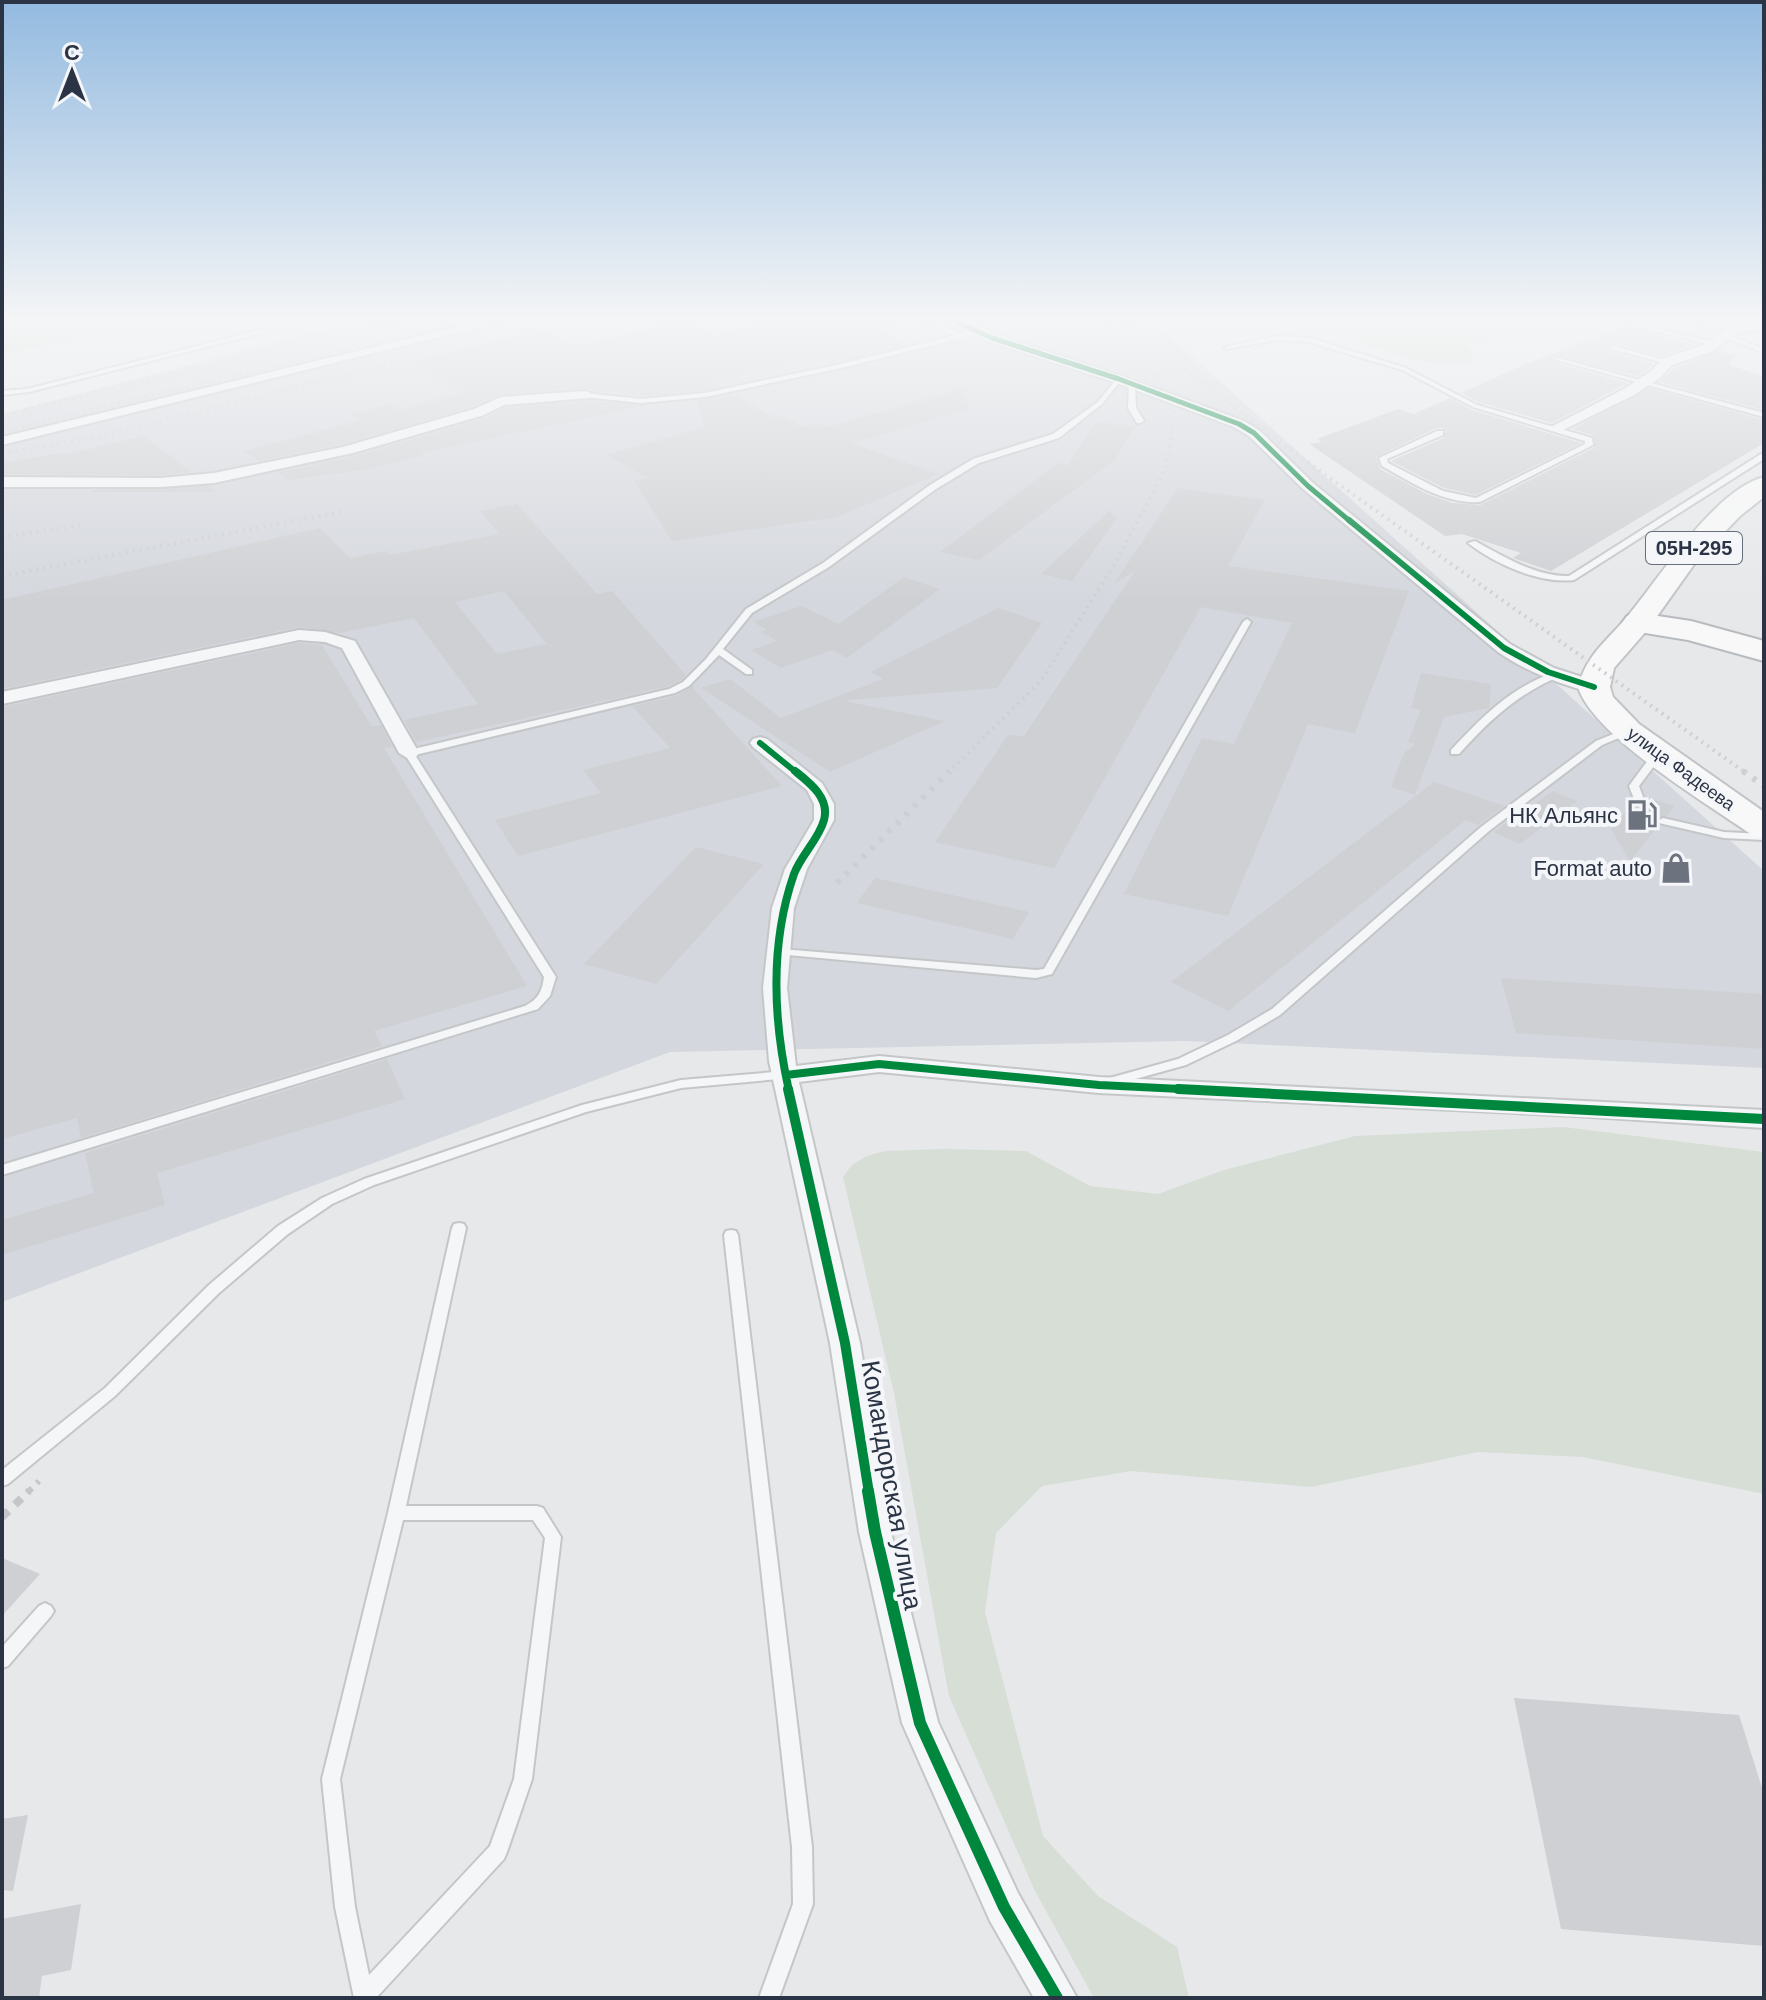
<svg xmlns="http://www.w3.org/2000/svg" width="1766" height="2000" font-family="Helvetica,sans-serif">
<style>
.built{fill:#d4d7dd}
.green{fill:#d6ded6}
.building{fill:#ced0d3;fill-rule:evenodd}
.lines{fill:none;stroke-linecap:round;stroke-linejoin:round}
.lane-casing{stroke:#c4c6c8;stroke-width:4}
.street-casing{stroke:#c4c6c8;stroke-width:4}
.primary-casing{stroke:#c2c5c8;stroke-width:4}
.highway-casing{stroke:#b8bbbf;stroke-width:4}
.path-far1{stroke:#c5c6ca;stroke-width:6;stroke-dasharray:7 7;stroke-linecap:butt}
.path{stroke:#c5c6ca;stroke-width:8;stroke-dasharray:9 9;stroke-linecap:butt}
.lane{fill:#f5f6f7;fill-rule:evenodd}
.street{fill:#f5f6f7;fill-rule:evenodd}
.primary{fill:#f8f8f8;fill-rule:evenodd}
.highway{fill:#f8f8f8;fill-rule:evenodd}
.rail-far1{stroke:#cecfd2;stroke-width:4;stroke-dasharray:2 5;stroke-linecap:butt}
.rail{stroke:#cecfd2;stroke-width:6;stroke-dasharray:4 8;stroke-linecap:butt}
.cycleway-far4-casing{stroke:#f4f6f9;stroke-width:8}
.cycleway-far3-casing{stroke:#f4f6f9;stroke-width:10}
.cycleway-far2-casing{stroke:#f4f6f9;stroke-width:13}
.cycleway-far1-casing{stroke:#f4f6f9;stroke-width:15}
.cycleway-casing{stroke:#f4f6f9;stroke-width:17}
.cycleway-far4{stroke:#00873e;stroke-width:5}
.cycleway-far3{stroke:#00873e;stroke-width:6}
.cycleway-far2{stroke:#00873e;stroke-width:8}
.cycleway-far1{stroke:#00873e;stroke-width:10}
.cycleway{stroke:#00873e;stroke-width:12}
.labels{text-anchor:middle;stroke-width:8;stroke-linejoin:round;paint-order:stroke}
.far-street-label{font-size:18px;fill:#2b3445;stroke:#f4f6f9}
.shield{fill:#f4f6f9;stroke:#676e7b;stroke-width:2}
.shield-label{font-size:20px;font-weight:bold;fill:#2b3445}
.poi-label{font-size:22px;fill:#2b3445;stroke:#f4f6f9;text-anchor:end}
.near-street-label{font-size:26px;fill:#2b3445;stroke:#f4f6f9}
</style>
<rect width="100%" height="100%" fill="#e6e8ea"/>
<path class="built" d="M329,322H1154L1764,871V1068L1185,1041L670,1052L2,1302V414L331,328Z"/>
<path class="green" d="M2,322H150L2,355Z
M1319,322H1581L1582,325L1561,332L1470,342L1467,345L1473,351L1471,363C1417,369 1367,346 1319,322Z
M1563,1127L1764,1152V1494L1583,1457L1478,1452L1311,1487L1131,1471L1042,1486L996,1533L985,1612L1043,1836L1098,1896L1177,1947L1189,1998H1094L1035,1891L949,1696L894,1393L843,1177L852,1165L867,1156L885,1151L944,1149L1026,1151L1090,1186L1158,1194L1224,1170L1355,1136Z"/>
<path class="building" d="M683,322L714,335L774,322H859L909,344L834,363L821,357L711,382L719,387L705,390L641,396L584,388L501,394L473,406L342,444L259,461L244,451L362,420L351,414L390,404L400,410L465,392L408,363L541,329L576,345Z
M1625,326L1694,345L1662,356L1615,343L1609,346L1611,352L1654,364L1638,376L1555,356L1556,363L1628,383L1552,423L1478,402L1461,393L1528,363Z
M1718,351L1736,355L1729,365L1764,376V410L1659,382L1674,368Z
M1649,388L1764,420V443L1551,571L1513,558L1521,553L1462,534L1445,536L1309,444L1322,442L1317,439L1398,409L1414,414L1450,398L1472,410L1581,443L1476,495L1444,488L1391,461L1444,438L1446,431L1443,428H1436L1376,457L1380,469L1427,494L1453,503L1480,505L1594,448L1593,435L1572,429Z
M963,389L969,409L851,443L938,474L837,517L672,541L634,481L649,478L606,455L704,427L697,401L732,394L775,418L782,416L804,427L819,423L827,427Z
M590,401L649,405L421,453L424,456L368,469L289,480L277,473L354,456L485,418L505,408Z
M1096,422L1135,426L1115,460L979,560L940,552L1058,463L1068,465Z
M144,436L191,472L161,475L2,474V463L60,453L63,455Z
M209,486L216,492H91L93,490Z
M1178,488L1265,500L1228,566L1409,591L1355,733L1308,724L1228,916L1124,894L1202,738L1234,744L1292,623L1201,607L1054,868L935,842L1008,735L1024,736L1135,571L1114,584Z
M517,504L597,594L612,591L686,675L681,680L668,686L622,697L416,742L404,720L478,704L414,618L340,633L298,627L2,689V600L320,528L350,558L387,551L390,555L499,534L480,511ZM504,591L547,644L497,654L455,602Z
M1109,511L1117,518L1072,581L1041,574Z
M904,577L940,589L847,658L832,650L781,668L751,650L777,641L761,632L767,630L754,622L801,606L839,624Z
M999,608L1042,623L997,688L849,700V702L945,721L830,772L701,688L730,679L781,718L883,679L870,672Z
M299,643L322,645L372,727L381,725L392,747L384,748L527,986L374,1031L382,1046L81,1138L77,1118L2,1139V707Z
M1421,673L1491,684L1489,708L1444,717L1415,795L1391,787L1404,753L1415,744L1408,742L1421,710L1411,708Z
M694,685V689L782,786L518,856L495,820L601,793L583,770L670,748L632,706L676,696Z
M1434,782L1504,806L1478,825L1466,820L1228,1011L1171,982Z
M1553,791L1577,801L1520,844L1493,832Z
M1646,797L1674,806L1667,816L1656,818L1658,826L1630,861L1611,829L1634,802L1640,803Z
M696,847L764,864L656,984L584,964Z
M875,878L1029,912L1013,939L857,903Z
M1501,978L1764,994V1049L1516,1033Z
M387,1059L405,1099L157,1173L165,1205L2,1255V1220L94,1193L85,1153Z
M2,1558L40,1574L2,1616Z
M1514,1698L1739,1715L1764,1794V1946L1561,1929Z
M28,1815L13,1891L2,1890V1819Z
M81,1904L71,1970L42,1976L39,1998H2V1919Z"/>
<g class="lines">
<defs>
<path id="lane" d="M864,322H891C885,325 870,325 864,322Z
M926,322H934L960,334L977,330L980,332L962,338L841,368L705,397L641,403L584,397L581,395L584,393L641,399L705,393L841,364L953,336Z
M1626,322H1632L1719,344L1716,346L1626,324Z
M1675,322H1696L1739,328L1736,330Z
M264,329L266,330V332L29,392L2,395V391L27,389Z
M1725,335H1729L1764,349V353L1725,337Z
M1276,336L1310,338L1406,368L1477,405L1592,438L1593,445L1480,502C1444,504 1412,483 1382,466L1379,458L1437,431H1443V435L1387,459L1388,463L1443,491L1476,498L1585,444V441L1473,407L1402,370L1309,342L1276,340L1227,349L1224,347Z
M1614,346L1669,361L1670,362L1667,364L1612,349L1611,348Z
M1557,358L1764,413V417L1557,360Z
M1117,378L1122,379L1102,404L1059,438L979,463L936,489L829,567L752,613L723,649L752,670V674H746L719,655L689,686L675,693L415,755L556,977L550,996L538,1009L2,1175V1165L525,1006C538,999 542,992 544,977L404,753L405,751L669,689L683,682L706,659L746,609L823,563L930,485L973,459L1053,434L1098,402Z
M1132,383L1135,385L1136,408L1144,421L1140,423H1137L1128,408L1129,385Z
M1761,454H1764V459L1574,580C1539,584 1495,564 1468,543L1475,541C1505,557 1534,576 1569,576Z
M1247,619L1251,622L1052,974L1036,978L777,954L775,952L777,950L781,949L1036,970L1044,969L1243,622Z
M1553,673L1558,676L1556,678C1516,695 1488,722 1459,754H1451V750C1481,718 1511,687 1553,673Z
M1628,728L1633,731L1631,733L1602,745L1489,831L1280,1015L1236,1041L1186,1065L1110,1086L1106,1085L1104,1082L1106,1079L1178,1059L1228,1035L1272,1009L1481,827L1596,741Z
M1658,751L1663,754L1639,786L1643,797L1638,800L1634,799L1629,786L1654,752Z
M1663,818L1724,832L1764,834V840L1724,838L1659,823L1658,821Z
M786,1071L792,1075L790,1078L681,1088L586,1112L374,1185L332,1204L288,1234L219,1293L115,1396L8,1484L2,1486V1470L105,1388L209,1285L278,1226L322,1198L364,1179L582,1105L681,1080Z
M459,1223L464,1224L466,1228L406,1506H537L543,1508L561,1537L532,1779L507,1852L504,1859L376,1998H354L335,1907L322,1779L388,1513L452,1228L454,1224ZM403,1520H533L545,1538L514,1779L490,1846L369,1975L355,1907L340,1779Z
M731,1230L736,1231L738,1235L812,1847L813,1904L779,1998H759L793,1904L792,1847L724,1235L726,1231Z
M45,1603L51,1606L54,1611L51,1616L8,1666L2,1668V1647L39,1606Z"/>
<path id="street" d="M478,322H500L2,445V437Z
M951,322C975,322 998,336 1021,343C1096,367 1170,393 1244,421L1259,430L1313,483L1510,644L1554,668L1601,683L1603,687L1594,693C1559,684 1527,672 1498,652L1303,489L1249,436L1234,427L1114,382L987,341Z
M1764,322V330L1739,332L1713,351L1672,365L1661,377L1634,395L1561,431H1551L1549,428L1624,389L1651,371L1662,359L1703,345L1732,325Z
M584,391L589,392V398L504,405L484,415L353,453L214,483L161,487H2V477L161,478L214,473L343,447L474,409L501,397Z
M299,630L325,632L355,641L419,753L416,757L409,759L399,753L342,648L325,642L299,640L2,704V692Z
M760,737L767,739L822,783L834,804V820L807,869L794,908L787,988L796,1066L879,1056L1099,1077L1764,1110V1128L1576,1116L1099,1093L879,1072L799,1082L860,1343L891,1532L938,1722L1018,1893L1077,1998H1034L990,1921L902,1723L859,1532L830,1343L769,1061L763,988L772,908L785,869L814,820V804L807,790L753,747L750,743L753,739Z"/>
<path id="primary" d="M1764,477V497L1740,516L1695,563L1648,629L1614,668L1610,687L1613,697L1639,724L1764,812V839L1752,835C1708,804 1593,736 1578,687C1587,654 1606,642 1627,617C1659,579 1714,490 1764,477Z"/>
<path id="highway" d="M1638,613L1691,621L1764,641V661L1688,640L1627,630L1622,623L1627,616Z"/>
</defs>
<use href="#lane" class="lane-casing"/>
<use href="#street" class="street-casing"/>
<use href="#primary" class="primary-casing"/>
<use href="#highway" class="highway-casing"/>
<path class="path-far1" d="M27,1493L39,1481"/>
<path class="path" d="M2,1517L29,1491"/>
<use href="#lane" class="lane"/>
<use href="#street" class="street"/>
<use href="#primary" class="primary"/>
<use href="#highway" class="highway"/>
<path class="rail-far1" d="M1124,322L1282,444L1746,773
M25,410L395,322
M2,420L39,411
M2,432L454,322
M2,454L98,437L539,327
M2,537L82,525
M2,576L342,512
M948,773L1041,681L1114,565L1165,470L1175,413L1147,355L1105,322"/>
<path class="rail" d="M1743,771L1764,786
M837,883L950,771"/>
<defs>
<path id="cycleway-far4" d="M957,322L992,338L1119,379L1239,424L1254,433L1308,486L1351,522"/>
<path id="cycleway-far3" d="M1349,520L1504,648L1548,672L1594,687
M760,743L797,773"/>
<path id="cycleway-far2" d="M786,1075L879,1064L1099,1085L1222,1091
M789,1091C773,1019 770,943 794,874C801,855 819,839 824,820C830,798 810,783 795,771"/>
<path id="cycleway-far1" d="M788,1089L845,1343L869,1493
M1178,1089L1764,1119"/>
<path id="cycleway" d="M868,1491L875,1532L920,1723L1004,1907L1057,1998"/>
</defs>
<use href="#cycleway-far4" class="cycleway-far4-casing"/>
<use href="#cycleway-far3" class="cycleway-far3-casing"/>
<use href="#cycleway-far2" class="cycleway-far2-casing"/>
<use href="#cycleway-far1" class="cycleway-far1-casing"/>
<use href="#cycleway" class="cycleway-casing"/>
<use href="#cycleway-far4" class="cycleway-far4"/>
<use href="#cycleway-far3" class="cycleway-far3"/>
<use href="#cycleway-far2" class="cycleway-far2"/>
<use href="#cycleway-far1" class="cycleway-far1"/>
<use href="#cycleway" class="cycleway"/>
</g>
<linearGradient id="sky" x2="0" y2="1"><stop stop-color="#93bae0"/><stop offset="0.53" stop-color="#f4f5f6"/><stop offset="1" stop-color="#f4f5f6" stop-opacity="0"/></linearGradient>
<rect width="1766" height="602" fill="url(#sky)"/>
<defs>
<symbol id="fuel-bare" viewBox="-9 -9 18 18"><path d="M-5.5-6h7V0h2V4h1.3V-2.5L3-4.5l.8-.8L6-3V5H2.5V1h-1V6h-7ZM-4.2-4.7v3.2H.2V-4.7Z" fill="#6c737f" stroke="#f4f6f9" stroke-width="2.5" paint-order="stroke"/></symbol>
<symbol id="shop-bare" viewBox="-9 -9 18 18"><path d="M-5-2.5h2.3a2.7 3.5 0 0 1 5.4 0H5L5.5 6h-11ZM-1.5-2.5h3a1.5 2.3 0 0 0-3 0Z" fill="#6c737f" stroke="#f4f6f9" stroke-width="2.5" paint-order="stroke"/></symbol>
</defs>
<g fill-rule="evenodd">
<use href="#fuel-bare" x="1620" y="793" width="44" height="44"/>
<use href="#shop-bare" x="1654" y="846" width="44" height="44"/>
</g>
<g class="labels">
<g class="far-street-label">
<text transform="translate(1681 769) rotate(36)" y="6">улица Фадеева</text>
</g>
<rect class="shield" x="1646" y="532" width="96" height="32" rx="6"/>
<g class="shield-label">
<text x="1694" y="555">05Н-295</text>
</g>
<g class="poi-label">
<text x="1618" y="823">НК Альянс</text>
<text x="1652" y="876">Format auto</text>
</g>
<g class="near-street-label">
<text transform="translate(892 1485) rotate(80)" y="9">Командорская улица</text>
</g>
</g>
<rect width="1766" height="2000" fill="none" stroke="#2b3445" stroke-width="8"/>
<g transform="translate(72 72)" stroke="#f4f6f9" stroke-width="6" paint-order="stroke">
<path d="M0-6L14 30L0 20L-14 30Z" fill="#2b3445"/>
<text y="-12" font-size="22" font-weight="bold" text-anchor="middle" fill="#2b3445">С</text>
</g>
</svg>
